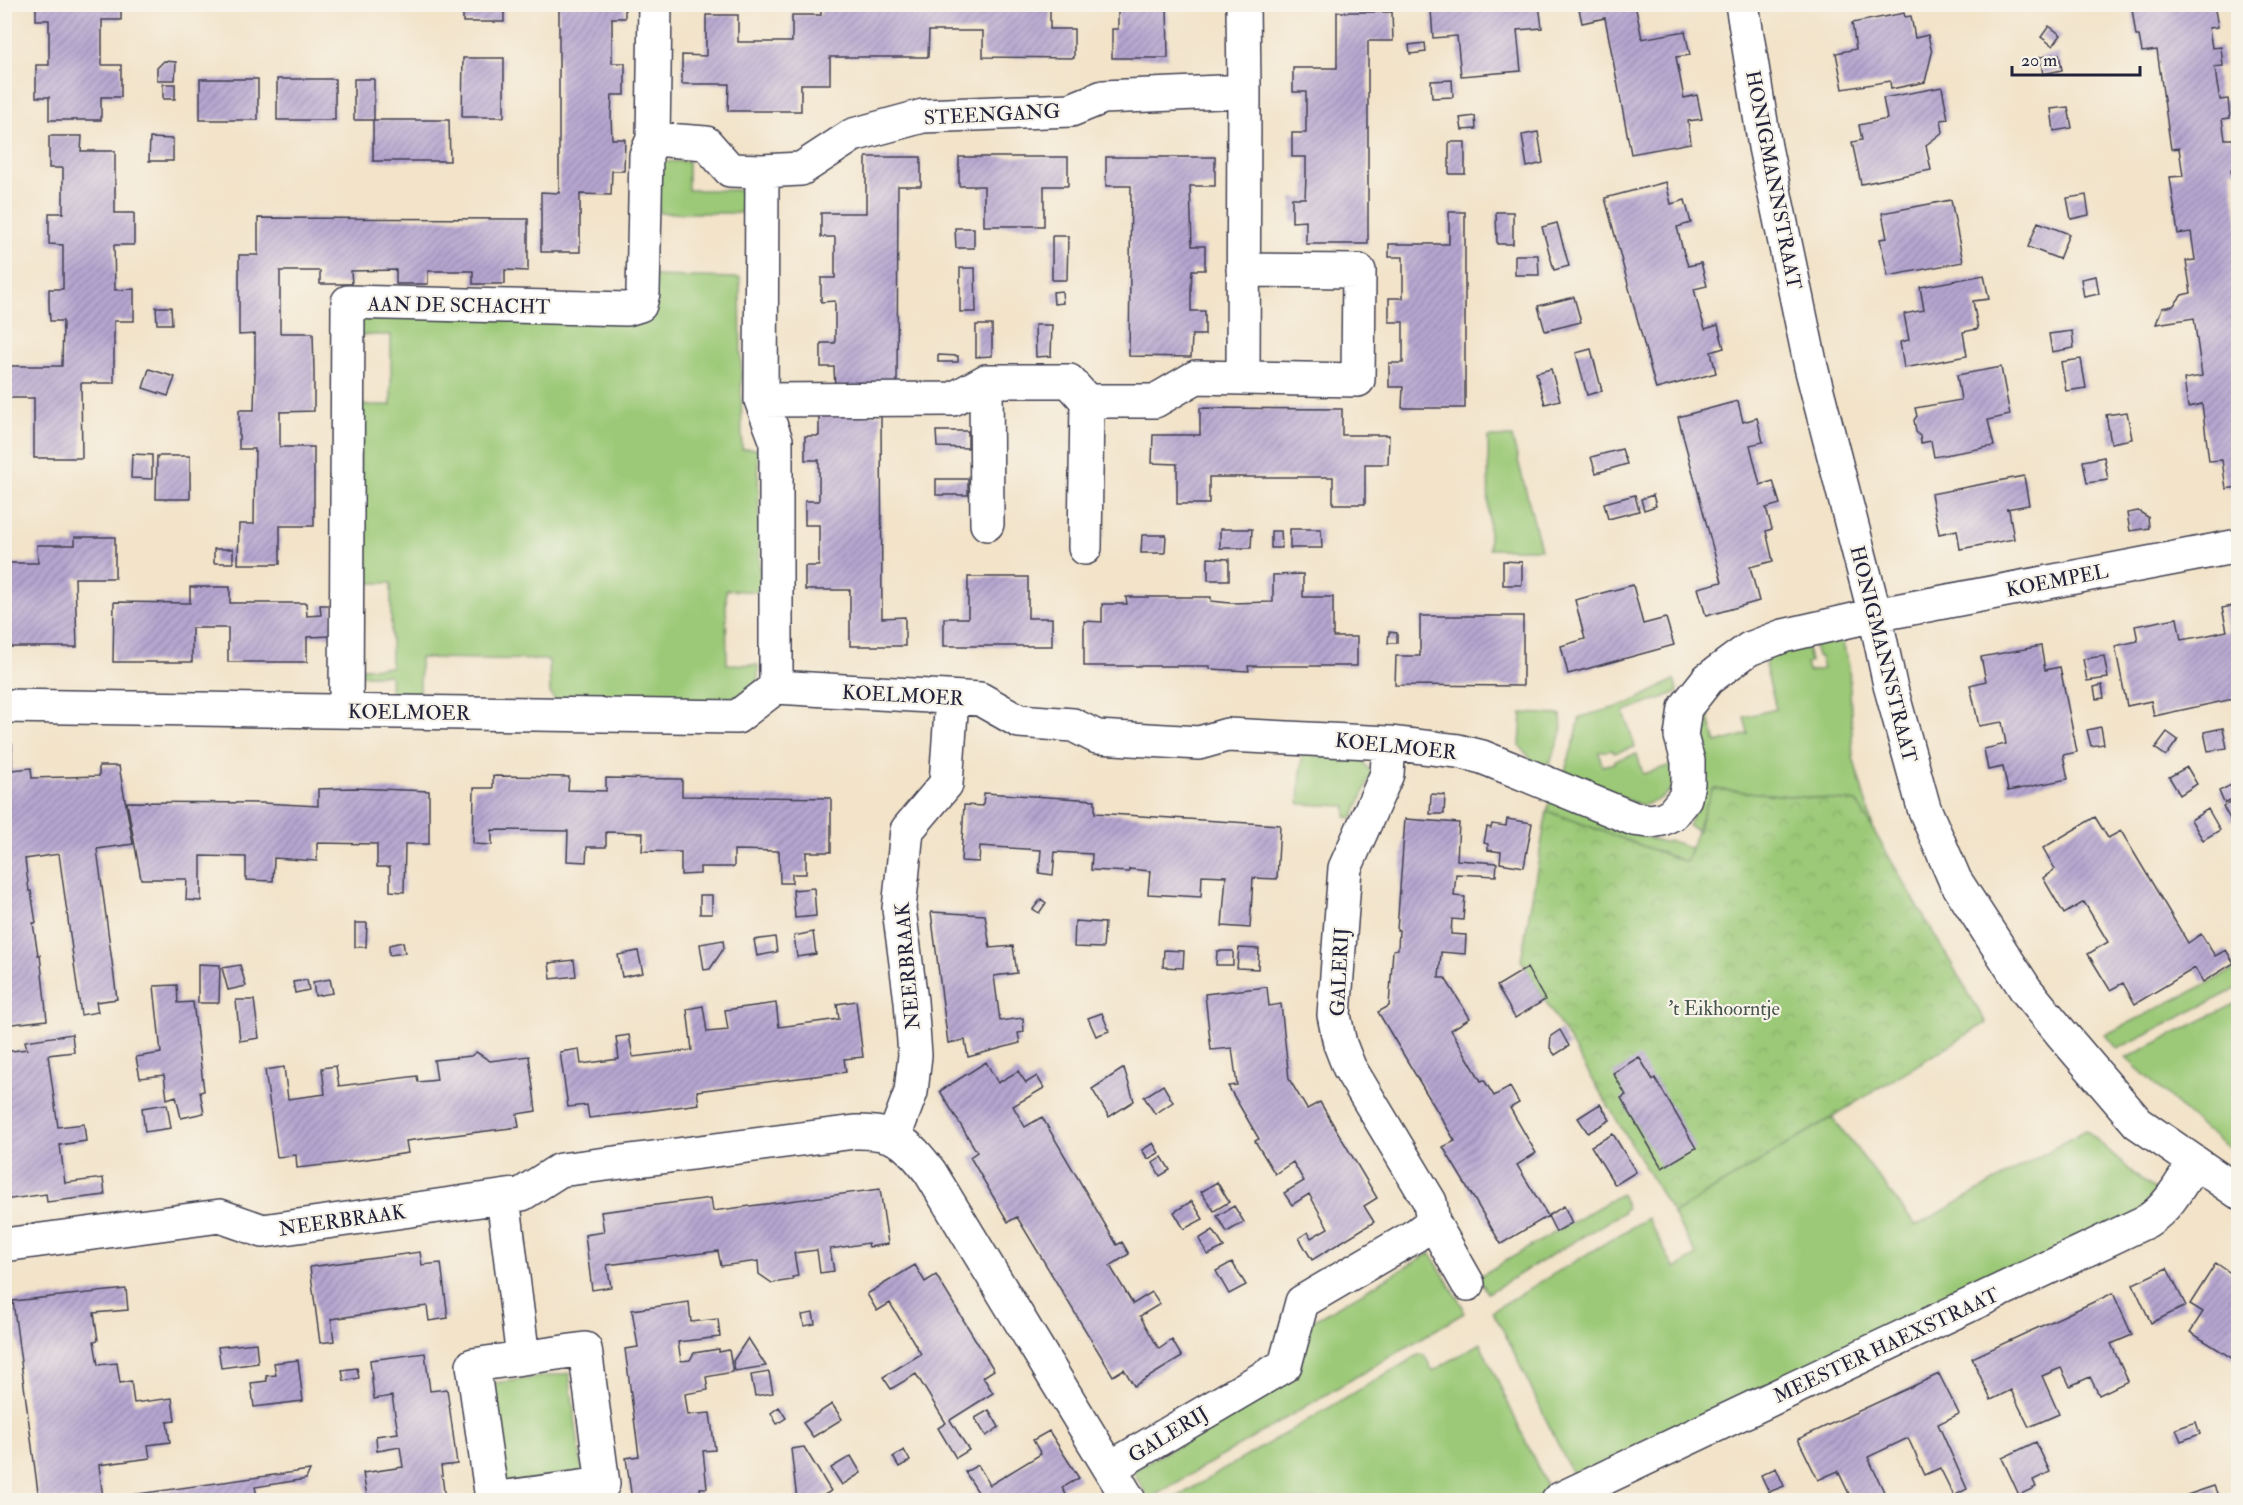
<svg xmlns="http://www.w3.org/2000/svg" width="2243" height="1505" font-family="'IM FELL Double Pica',serif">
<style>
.grass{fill:#9bc977;stroke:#5e7659;stroke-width:1.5}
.park{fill:url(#park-crowns);stroke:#5e7659;stroke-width:1.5}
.building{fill:url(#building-hatch)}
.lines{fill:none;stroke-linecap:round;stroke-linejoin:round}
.minor-casing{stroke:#413f50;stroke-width:36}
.minor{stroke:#fff;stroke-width:33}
.labels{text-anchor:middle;stroke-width:4.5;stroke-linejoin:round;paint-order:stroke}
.street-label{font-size:20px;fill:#22223b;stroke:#f7f3e8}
.park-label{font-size:20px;fill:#46544d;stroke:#f7f3e8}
</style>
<defs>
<pattern id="park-crowns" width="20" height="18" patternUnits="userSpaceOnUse" patternTransform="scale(1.5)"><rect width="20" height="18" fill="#9bc977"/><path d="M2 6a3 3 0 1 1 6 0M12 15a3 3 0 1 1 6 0" fill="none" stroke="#85ac68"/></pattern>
<pattern id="building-hatch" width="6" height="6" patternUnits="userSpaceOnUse" patternTransform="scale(1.5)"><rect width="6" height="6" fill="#b6a6d0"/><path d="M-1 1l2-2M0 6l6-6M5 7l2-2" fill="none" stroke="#9487aa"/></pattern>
</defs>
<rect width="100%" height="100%" fill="#f7f3e8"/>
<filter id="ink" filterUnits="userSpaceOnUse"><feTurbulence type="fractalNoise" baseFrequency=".0167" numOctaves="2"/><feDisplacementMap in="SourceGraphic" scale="12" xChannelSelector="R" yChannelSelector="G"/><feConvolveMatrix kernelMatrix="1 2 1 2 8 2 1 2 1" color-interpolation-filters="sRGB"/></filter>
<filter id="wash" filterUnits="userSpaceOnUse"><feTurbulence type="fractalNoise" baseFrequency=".008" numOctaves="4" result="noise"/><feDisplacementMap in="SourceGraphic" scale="24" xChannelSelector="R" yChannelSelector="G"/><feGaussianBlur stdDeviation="1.35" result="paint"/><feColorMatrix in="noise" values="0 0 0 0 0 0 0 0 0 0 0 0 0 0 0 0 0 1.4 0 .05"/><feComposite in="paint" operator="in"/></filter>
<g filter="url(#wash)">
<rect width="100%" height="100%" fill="#f2e3c9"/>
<path class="grass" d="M688,161V190H741L742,213H659V162Z
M651,276L740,278L742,449H758L760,592L726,590L727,664L758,665V681L738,702H556L550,693L549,660L420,658V703L391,702L390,675H359L360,668L391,667V583H360V405H391V335H360V315L651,317Z
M1488,437H1512L1541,549H1489Z
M1840,632L1849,666L1853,757L1874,831L1856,802L1713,789L1697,830L1688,826L1702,788L1697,750L1698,715L1707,711L1716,743L1748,734L1744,717L1776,709L1765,665L1768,656L1806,641L1810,662L1806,663L1808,672L1823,669L1820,657H1817L1812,639Z
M1674,680L1678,692L1624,712L1635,747L1614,753L1612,750L1599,752L1602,766L1615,763V760L1637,754L1643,774L1674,764C1673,770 1674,778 1673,783C1669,796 1654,803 1642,805L1568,779L1565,771L1576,735L1580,717L1628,704Z
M1522,713L1561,715L1562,732L1550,762L1541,766L1534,763L1520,746Z
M1302,754L1361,759L1372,773L1353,818L1346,817V806L1299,804Z
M1550,799L1620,825L1651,839L1664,842L1671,841L1691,848L1686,862L1547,811Z
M2238,968V988L2117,1049L2105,1035Z
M2238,1002V1155L2198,1124L2126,1058Z
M1832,1117L1916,1226L2086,1130L2142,1181L2158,1191L2143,1211L1574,1478L1504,1332L1492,1311L1647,1218L1675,1269L1697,1256L1673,1214Z
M1621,1194L1627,1208L1623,1210L1624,1212L1488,1293L1478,1277Z
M1430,1253L1463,1307L1464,1313L1149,1499L1133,1471L1298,1376L1311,1322Z
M1480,1343L1549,1491L1530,1500H1172L1420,1354L1424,1355L1433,1371Z
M569,1373L583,1478L502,1489L489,1384Z"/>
<path class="park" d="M1712,789L1857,802L1986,1023L1673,1214L1521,960L1547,811L1686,862Z"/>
<g id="blocks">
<path class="building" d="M36,4H121V20H102V65H121V97H101V120H49V97H36V65H49V20H36Z
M559,4H625V18H612V63H625V95H612L611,117L612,139H625L624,171H612L611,195L580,194V252H541V192L559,193Z
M821,4H1050V29H1074V58L983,57V31H929L928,57H830V84H801V111H728L729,84H682V55L706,56V15H738V42H792V15H821Z
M1118,4H1167L1168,58H1112V29H1118Z
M1492,4H1539L1542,28L1517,30L1521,71L1461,76L1457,36L1433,38L1431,10Z
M1578,4H1635L1642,39L1685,31L1690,55L1676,57L1684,98L1697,95L1702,119L1688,121L1691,143L1631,154L1605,18L1582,23Z
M2146,4H2214L2218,27L2209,28L2212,48L2221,47L2223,66L2215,67L2217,84L2220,100L2228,99L2230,118L2222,119L2225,139H2233L2238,170H2231L2238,224V487L2226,489L2222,460L2209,461L2202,404L2188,407L2184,379L2202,376L2194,318L2156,324L2162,308L2173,306L2182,295L2191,293L2186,261L2195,260L2191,232L2178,234L2170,177L2183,176L2179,148L2171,149L2157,50L2142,52L2139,36H2136L2132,9L2147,7Z
M463,5H504V22H463Z
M1337,12H1392L1393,41H1368V244H1306V221L1292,222V198H1305L1306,177V157H1292V133H1306V92H1293V68H1337Z
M1904,13L1905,17L1911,16L1915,38L1928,35L1932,53L1925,82L1891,89L1890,81L1843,89L1836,53L1856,49L1852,23Z
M2049,26L2061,35L2053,46L2041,37Z
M1425,43L1426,52L1410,54L1409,45Z
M2059,54L2062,70L2043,74L2040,57Z
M463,58H504V117H462Z
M164,61L176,62L175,80H157V68Z
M200,79H258V120H200Z
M277,79H335V120H277Z
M354,79H374V120H449L450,161H373V120H354Z
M1452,80L1453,97L1432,98L1431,81Z
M163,84H175V99H163Z
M1942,87L1948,119L1941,120L1943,132L1926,145L1931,170L1861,184L1852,142L1862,140L1859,125L1887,119L1883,98Z
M2068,107L2072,128L2054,131L2051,109Z
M1475,116L1476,129L1462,130L1460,118Z
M1538,132L1543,163L1527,167L1522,135Z
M49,136H82L81,151H115V213H134V245H114L115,290L134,289V321H114V383H81L82,458H34V398H4V366H62L63,321H50L49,305V289H63V245L49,244V213H63V168H49Z
M150,138L173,139V161H149Z
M1449,142H1465V174H1449Z
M866,157H921V186H898L897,389L835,388L834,367H821V343H835V301L821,302V278H835V237H821V213H866Z
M959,157H1068V186H1044V226H984V186H959Z
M1106,157H1215V186H1190L1192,246H1205V270H1192L1191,290V311H1205V335H1192L1191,357L1129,356L1131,186H1106Z
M1666,182L1671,204L1685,200L1691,223L1677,227L1682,247L1688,266L1701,263L1707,286L1694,289L1699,309L1705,329L1718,325L1724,348L1711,352L1716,373L1656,389L1605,198Z
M2086,195L2089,215L2071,219L2067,198Z
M1951,200L1963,262L1888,276L1880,239L1887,238L1882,213Z
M1449,212H1465V408H1402L1403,387H1389V363H1403V322H1389V298H1403V257H1389V244H1449Z
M1496,212H1513V244H1497Z
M258,218L528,219V271L505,270V284H473V271H428V284H396V270L351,271L352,284H320V271H280V333H313L314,372V411L280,412V447H314V526H280V564H238L239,524H254L255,449H239V410H254L255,372V334L239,335V255H258Z
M2038,222L2069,234L2059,259L2028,247Z
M1557,223L1569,266L1554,270L1542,227Z
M955,228H974V248H956Z
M1052,236H1068L1067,280H1052Z
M1515,255H1538L1539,275H1515Z
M960,268H975L976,312H960Z
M1984,275L1989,299L1973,301L1978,329L1963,332L1967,356L1904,368L1900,342L1909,340L1904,314L1924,310L1920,287Z
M2096,276L2099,294L2084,297L2081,279Z
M1062,291L1063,303L1054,304L1053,292Z
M1574,297L1581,322L1545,331L1538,306Z
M156,307H171L172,324H157Z
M976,325H992V356L976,357Z
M1035,325H1052L1051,356L1036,357Z
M2072,331L2074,348L2052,352L2049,334Z
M1591,349L1602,391L1587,395L1576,353Z
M938,355L958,356V362H938Z
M2081,359L2086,388L2066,391L2061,362Z
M2001,367L2010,415L1988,420L1994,446L1934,457L1931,441L1921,443L1920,436L1916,432L1914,420L1917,416L1915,408L1961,400L1957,375Z
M149,369L175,377L168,396L143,388Z
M1551,369L1560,400L1545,404L1536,373Z
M1738,401L1743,422L1757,418L1763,442L1750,445L1760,485L1773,481L1780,504L1766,508L1772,529L1766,531L1773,561L1750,567L1759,601L1706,616L1698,588L1722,582L1678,417Z
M1200,408L1342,409V435H1389L1388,464H1365V504H1333V477H1209V504H1177V464L1152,463L1153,435H1200Z
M2127,412L2132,439L2111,443L2106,415Z
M819,414H881L882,618L905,617V646H850V590H805V566H819V525H805V501H819V460H805V436H819Z
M936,431H968V448L937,447Z
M1622,449L1627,464L1596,473L1591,457Z
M132,454L152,455V479L131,478Z
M157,456H190V499H156Z
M2104,457L2108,480L2087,483L2083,461Z
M2024,476L2029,505L2006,509L2009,510L2014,539L1960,549L1957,530L1939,534L1931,494Z
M936,479H968V495H936Z
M1635,495L1639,511L1608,519L1604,503Z
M1653,495L1656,506L1644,510L1641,499Z
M2138,511L2148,517L2149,528L2130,531L2127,513Z
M1220,529H1252L1251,548H1220Z
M1290,529H1321L1322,548H1290Z
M1271,531H1281L1282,548H1271Z
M1142,535H1166L1165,553H1141Z
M75,537H115V578H75L77,647H4V563H38L37,545H75Z
M214,549H233V563H214Z
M1208,558L1229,559V580H1208Z
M1503,561L1522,562V585H1503Z
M1303,574V597H1333V637H1357V666H1248L1249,671L1210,669V666H1084V621L1102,622V604H1127L1126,597H1211V601L1230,603L1273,602V575Z
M968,577H1028V618H1052V646H944V618H968Z
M1633,585L1643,624L1666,618L1674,645L1568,674L1561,646L1585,639L1575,600Z
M190,587H230V603H306L307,616L321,615L320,605H333V636L307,637V662H228V628H192V662H113L114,602L190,603Z
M2238,605V698L2154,716L2151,701L2127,706L2115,646L2138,641L2135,626L2177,618L2181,640L2204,636L2227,631L2222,608Z
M1420,616H1523V686L1395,685L1396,656H1420Z
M1389,632L1397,633V643H1388Z
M2041,646L2045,670L2060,667L2077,752L2063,755L2068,779L2008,791L2003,767L1988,770L1984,749L2006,744L2002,722L1979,726L1970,685L1986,681L1981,657Z
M2104,656L2108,678L2087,681L2083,659Z
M2102,685L2104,698L2096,699L2094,687Z
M2101,727L2104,744L2091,746L2087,730Z
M2223,728L2227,748L2208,751L2204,732Z
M2167,732L2178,740L2166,756L2155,748Z
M4,744H12V770L31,768L32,778L99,776V766H119L133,844L97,849L117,999L96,1002L98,1012L81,1015L59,854L25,859L29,891H31L36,923H33L38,955H40L47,1020L4,1025Z
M2187,767L2197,784L2180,795L2169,777Z
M493,776L569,777L568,790L606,791V778L682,779V796L831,798V852H806V874H792V883H780L779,851L734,850V867H700V874L681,875V852L642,851L643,833L606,832V847H587L586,862L567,861L568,831L492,830V845L473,844L474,788H493Z
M2235,783L2238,796L2224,803L2219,791Z
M354,788L429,791V844H405L404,892L390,891V867H377V844L317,843V861L274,858L273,881L246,880V857L201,856V901L186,900L187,879H141L127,802L263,803L318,806V789Z
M984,793L1095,800V813L1280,825L1277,879L1253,878L1250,928L1222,926L1226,876L1202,875L1201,897L1148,894L1150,871L1129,869V872L1091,870L1092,854L1055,852L1053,875L1039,873L1041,850L980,846L979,862L961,861L964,805L983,806Z
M1431,794L1445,795L1444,814H1430Z
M2238,798V817L2231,821L2223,806Z
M2208,809L2220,830L2203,840L2191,820Z
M2095,817L2108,838L2121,831L2188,943L2201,934L2215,956L2226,950L2234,963L2203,982L2195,968L2135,1004L2123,983L2110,990L2088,954L2108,942L2084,902L2064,914L2043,878L2055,869L2043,848Z
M1405,819L1459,823L1457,860L1497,863L1496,876L1456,874L1454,896L1465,897L1463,920L1452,919L1451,934L1466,935L1465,954L1441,952L1439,978H1445L1470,1018L1451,1030L1481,1081L1484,1080L1494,1096L1510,1087L1519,1103L1510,1108L1536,1153L1517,1165L1548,1216L1564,1206L1572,1223L1556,1232L1548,1216L1501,1244L1443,1147L1455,1141L1378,1012L1389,1006L1393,950L1398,949L1399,930H1397Z
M1507,819L1532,823L1524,867L1500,863L1501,852L1488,850V844L1484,843L1487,827L1491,828L1492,824L1506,826Z
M814,888L816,916L795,918L793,890Z
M700,895H712V914H700Z
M1041,899L1046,903L1039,913L1033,909Z
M931,912L985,915L990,948L1013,946L1017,973L994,976L1000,1021L1023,1018L1024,1032L1018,1033L1020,1043L968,1057L965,1040L948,1043Z
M1075,921L1105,923L1103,948L1074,947Z
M355,923H367L366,947H355Z
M813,932L816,954L797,957L794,936Z
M775,937L777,952L757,956L754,940Z
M723,940L724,948L710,969L704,970L700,944Z
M403,942L405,953L389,955V945Z
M1239,948L1259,949L1258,969L1237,968Z
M1164,950L1184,951L1183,968L1163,967Z
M638,951L643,973L622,977L618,955Z
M1217,951H1233V965H1216Z
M574,960L576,976L551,979L549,963Z
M198,964L220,965L219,1003H198Z
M240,965L246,986L228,990L222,968Z
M1527,968L1545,1000L1515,1018L1497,986Z
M330,979L333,993L315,996L313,982Z
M307,980L309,990L295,993L293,982Z
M177,985L178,1003L193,1002L204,1091L200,1092L204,1113L181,1118L176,1096L167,1099L164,1075L140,1078L136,1057L161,1053L154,986Z
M1267,987L1269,1006L1281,1004L1289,1079L1307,1109L1320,1102L1377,1198L1364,1206L1374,1222L1312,1260L1299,1238L1308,1232L1311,1238L1328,1228L1309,1194L1292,1205L1284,1193L1304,1181L1293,1162L1275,1174L1255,1141L1259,1139L1228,1086L1237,1085L1232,1048L1211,1050L1205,994Z
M236,1000H254L259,1038L240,1041Z
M856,1001L863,1057L844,1059L846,1072L697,1091L699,1104L625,1114L589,1118L587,1105L568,1107L560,1052L579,1049L581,1064L619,1059L616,1037L629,1035L633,1057L692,1050L687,1009L703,1006L707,1032L728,1030L725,1010L776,1003L779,1027L839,1019L837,1004Z
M1102,1013L1109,1031L1096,1036L1088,1018Z
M1560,1030L1569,1046L1555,1055L1550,1048L1551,1036Z
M72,1034L74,1052L48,1055L58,1127L84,1124L86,1141L60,1145L65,1183L103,1178L105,1195L47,1202L46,1194L4,1200V1052L27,1049L25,1041Z
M476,1052L490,1061L529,1056L536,1111L517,1114L519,1127L406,1141L408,1153L333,1164L297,1168L296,1155L277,1157L265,1070L284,1067L288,1099L325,1094L322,1068L336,1066L339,1086L417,1076L418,1082L437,1080L434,1060L471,1056Z
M1639,1057L1653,1080L1655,1078L1696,1148L1662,1168L1621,1098L1626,1095L1613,1073Z
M986,1062L998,1083L1018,1071L1026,1083L1037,1076L1044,1088L1013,1106L1025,1127L1042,1117L1117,1245L1122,1242L1129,1254L1110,1266L1133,1304L1152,1292L1160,1304L1140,1316L1159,1349L1172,1340L1182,1357L1134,1386L1124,1369L1113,1376L1017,1217L1008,1222L970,1157L977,1152L940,1091Z
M1124,1068L1134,1101L1109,1117L1092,1089Z
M1163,1085L1173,1102L1155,1114L1144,1097Z
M167,1104L171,1128L145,1132L142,1108Z
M1600,1104L1610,1120L1588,1133L1578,1118Z
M1613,1134L1636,1172L1615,1185L1591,1146Z
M1153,1143L1159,1153L1148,1159L1142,1150Z
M1162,1157L1170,1170L1160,1176L1153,1163Z
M1217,1182L1229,1202L1214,1211L1201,1192Z
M880,1189L888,1244L869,1247L868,1243L830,1249L834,1271L820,1273L817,1250L794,1253L798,1276L792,1277L793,1280L772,1283L759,1274L758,1261L721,1266L718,1251L607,1265L611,1287L592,1290L585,1235L604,1232L601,1212L711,1198L713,1211Z
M1192,1201L1203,1219L1184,1229L1174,1212Z
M1234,1206L1244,1222L1227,1232L1217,1216Z
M1213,1230L1224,1247L1208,1255L1199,1239Z
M420,1252L422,1265L441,1263L448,1318L429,1321L427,1306L331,1319L334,1341L320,1343L310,1267Z
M1232,1262L1246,1285L1229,1294L1216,1271Z
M2216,1263L2232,1274L2238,1265V1362L2190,1332L2203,1312L2190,1304Z
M915,1265L925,1282L936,1275L994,1370L983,1377L993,1393L950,1420L969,1450L956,1458L938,1428L946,1423L916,1374L891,1389L883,1377L921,1354L890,1303L877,1311L867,1294Z
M2167,1268L2186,1306L2151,1323L2133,1284Z
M126,1289L128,1310L94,1313L98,1340L94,1341L98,1365L117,1363L120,1383L131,1381L134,1403L172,1398L175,1421L167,1422L170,1442L148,1445L150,1458L99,1465L103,1499L310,1470L306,1479L255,1487L258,1500H39L13,1301Z
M2113,1293L2132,1335L2111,1344L2128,1381L2099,1395L2090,1377L2070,1386L2061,1368L2042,1376L2059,1414L2029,1427L2011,1390L1991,1400L1972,1358Z
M689,1302L691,1322L718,1319L720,1337L678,1342L681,1361L690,1360L694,1353L719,1349V1352L729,1350L733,1372L706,1377L708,1390L685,1394L688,1415L710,1413L715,1450L703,1451L707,1488H700L702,1500H632L626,1458L639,1456L625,1349L638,1347L632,1310Z
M813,1313L815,1324L804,1326L802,1315Z
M748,1338L766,1366L735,1371L733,1361Z
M256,1343L258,1363L221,1368L218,1347Z
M425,1353L430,1391L447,1389L452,1426L457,1464L441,1466L445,1500H349L367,1497L363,1473L403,1467L400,1447L377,1451L376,1436L398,1433L392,1396L374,1399L370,1360Z
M298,1360L303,1401L254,1407L251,1383L267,1381L266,1376L276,1375L274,1363Z
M357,1368L359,1378L344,1381L342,1370Z
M769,1372L773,1393L755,1396L751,1375Z
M1939,1374L1959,1414L1938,1424L1967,1489L1954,1496L1940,1468L1925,1475L1908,1438L1868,1457L1885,1494L1870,1500H1852L1838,1471L1818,1480L1798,1439Z
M832,1404L842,1419L813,1437L803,1423Z
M779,1407L786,1418L777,1424L771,1413Z
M989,1410L999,1427L986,1436L975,1418Z
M2196,1422L2200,1434L2181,1441L2176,1429Z
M1049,1431L1079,1478L1062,1488L1069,1499L963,1500L978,1492L965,1472L978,1465L990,1485L1041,1454L1033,1440Z
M2036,1442L2050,1472L2033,1480L2036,1487L2019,1495L2002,1458Z
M804,1447L831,1491L816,1500H797L791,1449Z
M904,1450L910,1461L899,1467L893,1457Z
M851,1456L861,1473L842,1485L831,1468Z
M1776,1468L1784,1486L1769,1492L1761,1475Z
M2214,1486L2220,1500H2185L2184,1496Z"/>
</g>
</g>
<g filter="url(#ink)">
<use href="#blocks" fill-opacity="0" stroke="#413f50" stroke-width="1.5"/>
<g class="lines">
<defs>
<path id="minor" d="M1243,4L1244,91
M1742,4L1765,147L1811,367L1875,615L1890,685L1924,808L1955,880L2026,990L2062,1034L2138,1123L2238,1192
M653,139L706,143L730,170L762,171L801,169L853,135L923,116L1071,110L1103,97L1244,91L1243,378L1196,377L1155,401H1087
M762,171L761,400L776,440V687
M1243,378L1358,380L1359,271L1243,270
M986,381L987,524
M761,400L953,399L986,381H1069L1087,401L1085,548
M4,706L737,717L776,687L980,699L1019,721L1073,725L1097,737L1199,743L1227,735L1389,743L1458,751L1482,757L1507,767L1634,819L1651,821L1662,819L1672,814L1685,798L1688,783V761L1681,736L1685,708L1708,679L1749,649L1783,636L1875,615L2238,546
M346,711L348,302L627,309L640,305L643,293L646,155L653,139L655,4
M1389,743L1387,774L1345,868L1334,1015L1340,1044L1349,1067L1430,1202L1433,1222L1468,1284
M894,1137L911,1092L915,1055L911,1001L899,909L907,830L946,784L952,698
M503,1197L523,1358
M4,1245L220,1216L263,1231L522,1194L560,1170L855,1132C895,1131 907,1142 930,1172L1129,1500
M585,1349L603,1484L492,1499L473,1365Z
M1110,1468L1285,1365L1302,1302L1416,1235L1433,1222
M1558,1500L2147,1221C2169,1207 2180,1185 2194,1163"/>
</defs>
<use href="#minor" class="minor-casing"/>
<use href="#minor" class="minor"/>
</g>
</g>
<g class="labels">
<g class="street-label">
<text transform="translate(992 114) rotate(-3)" y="7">STEENGANG</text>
<text transform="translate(1774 180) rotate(79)" y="7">HONIGMANNSTRAAT</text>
<text transform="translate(459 305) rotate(1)" y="7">AAN DE SCHACHT</text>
<text transform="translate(2057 580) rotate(-11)" y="7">KOEMPEL</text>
<text transform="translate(1884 654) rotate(76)" y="7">HONIGMANNSTRAAT</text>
<text transform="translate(903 695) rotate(3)" y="7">KOELMOER</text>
<text transform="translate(409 712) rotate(1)" y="7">KOELMOER</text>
<text transform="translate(1396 746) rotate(6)" y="7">KOELMOER</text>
<text transform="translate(907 966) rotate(-95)" y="7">NEERBRAAK</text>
<text transform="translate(1339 972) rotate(-87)" y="7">GALERIJ</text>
<text transform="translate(342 1220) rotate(-8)" y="7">NEERBRAAK</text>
<text transform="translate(1886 1345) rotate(-25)" y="7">MEESTER HAEXSTRAAT</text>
<text transform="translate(1168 1434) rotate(-31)" y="7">GALERIJ</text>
</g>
<g class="park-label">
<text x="1724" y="1015">'t Eikhoorntje</text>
</g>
</g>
<rect width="2243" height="1505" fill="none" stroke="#f7f3e8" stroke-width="24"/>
<path d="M2012 66v9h128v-9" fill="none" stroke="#22223b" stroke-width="3"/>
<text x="2021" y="66" font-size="18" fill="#22223b" stroke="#f7f3e8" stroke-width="4.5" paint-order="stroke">20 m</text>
</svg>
